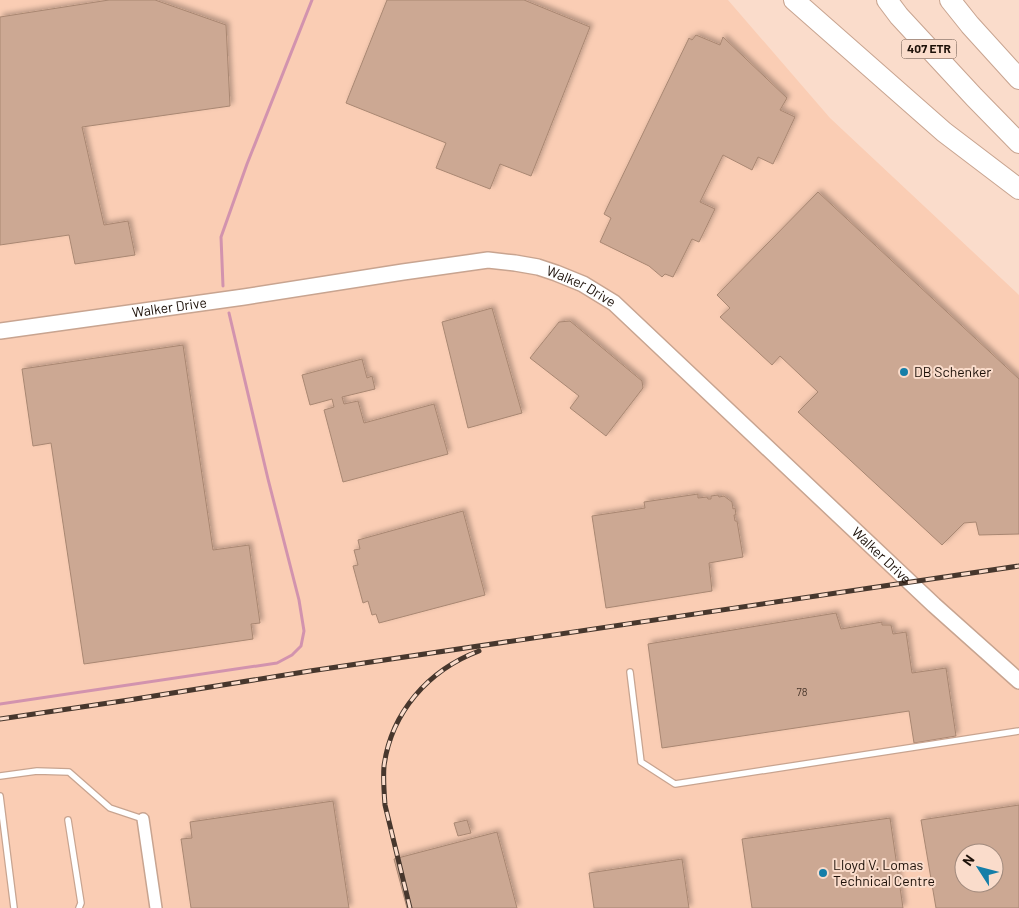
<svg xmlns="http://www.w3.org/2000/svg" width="1019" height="908" font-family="Barlow,sans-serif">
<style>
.built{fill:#facdb4;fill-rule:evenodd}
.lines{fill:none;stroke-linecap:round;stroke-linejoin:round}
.stream{stroke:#d293ae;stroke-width:3}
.building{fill:#cca893;stroke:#a98772;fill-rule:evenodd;filter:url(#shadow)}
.lane-casing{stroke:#c8a490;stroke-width:8}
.street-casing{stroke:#c8a490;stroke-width:14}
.secondary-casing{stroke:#c8a490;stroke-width:18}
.highway-casing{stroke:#c8a490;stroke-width:22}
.lane{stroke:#fff;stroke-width:5.5}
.street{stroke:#fff;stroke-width:11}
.secondary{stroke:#fff;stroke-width:15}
.highway{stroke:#fff;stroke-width:20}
.rail-casing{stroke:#47372d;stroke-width:5}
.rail{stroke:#fadccb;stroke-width:3;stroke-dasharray:9;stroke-linecap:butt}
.poi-dot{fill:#157ea8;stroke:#fadccb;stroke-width:2}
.labels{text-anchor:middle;stroke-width:4;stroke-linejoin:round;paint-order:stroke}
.number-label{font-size:11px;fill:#48362b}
.shield{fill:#fadccb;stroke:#5f4d42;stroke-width:1}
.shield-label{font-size:12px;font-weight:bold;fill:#1c1008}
.street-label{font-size:14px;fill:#1c1008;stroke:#fadccb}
.poi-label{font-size:14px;fill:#1c1008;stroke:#fadccb;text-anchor:start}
</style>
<defs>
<filter id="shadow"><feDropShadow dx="3" dy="-3" stdDeviation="2.5" flood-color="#0004"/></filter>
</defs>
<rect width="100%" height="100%" fill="#fadccb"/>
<path class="built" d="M0,0H728L830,118L1019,295V908H0ZM964,853H994V883H964Z"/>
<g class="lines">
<path class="stream" d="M223,286L221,237L247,164L312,0
M0,704L277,663L292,655L301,646L304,631L299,600L268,479L229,313"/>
</g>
<path class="building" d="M109,0H155L226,25L230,106L82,127L104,225L128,221L135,255L75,264L69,235L0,245V17Z
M387,0H524L590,27L531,176L500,164L490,189L436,168L446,143L346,103Z
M696,35L720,45L723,37L787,98L780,110L795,117L773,164L758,157L752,170L723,155L700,202L715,209L699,242L692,239L673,277L665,274L662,277L649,266L600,242L611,218L604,214L689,38L692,40Z
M818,192L1019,379V534L979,535L976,522L964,523L942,545L798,412L818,392L780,356L772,365L720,317L730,308L717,295Z
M492,308L522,413L468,428L442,322Z
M570,321L642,381L643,388L606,436L570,408L579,396L530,358L559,322Z
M183,345L213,550L249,545L260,623L251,624L253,639L84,664L51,443L33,446L22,369Z
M362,359L367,378L372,376L375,389L342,397L344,404L358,401L364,423L434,404L448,454L343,482L324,410L334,407L332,399L310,405L302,375Z
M698,494V498L707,497L708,499H711V496L718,495L719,497L724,496L732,502L733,509L735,508L736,515H734L735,521H737L743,557L709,563L712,591L606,608L592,516L645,508L644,502Z
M463,511L485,595L379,623L376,614L372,615L368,601L363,603L353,566L358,565L354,550L360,549L358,540Z
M836,613L841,629L882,622V625H891L893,634L906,632L912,673L946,668L956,736L914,743L909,711L662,748L648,644Z
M333,801L349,908H191L181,839L192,838L190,822Z
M1019,805V908H936L921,820ZM964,853H994V883H964Z
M890,818L903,908H752L742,839Z
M467,820L471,833L458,836L454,823Z
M497,832L517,908H407L394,859Z
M682,859L689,908H594L589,873Z"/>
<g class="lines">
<defs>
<path id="lane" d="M630,672L641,762L675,784L1019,731
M0,776L37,771L69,772L110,808L143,819
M0,796L14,908
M68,820L81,903L79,908"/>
<path id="street" d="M143,819L156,908"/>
<g id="secondary">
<path id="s1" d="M0,331L244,297L403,272L488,260L515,263L538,267L556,273L583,284L614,303L934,605L1019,681"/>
</g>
<path id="highway" d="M794,0L944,132L1019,189
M887,0L899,16L974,97L1019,143
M950,0L970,25L1019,79"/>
</defs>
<use href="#lane" class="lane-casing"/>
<use href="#street" class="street-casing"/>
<use href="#secondary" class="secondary-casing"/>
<use href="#highway" class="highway-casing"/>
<use href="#lane" class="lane"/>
<use href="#street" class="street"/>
<use href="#secondary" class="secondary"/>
<use href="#highway" class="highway"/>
<defs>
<path id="rail" d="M0,719L129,700L310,671L1019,566
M410,908L385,805C384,792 383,779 384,766C391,713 428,670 479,651"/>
</defs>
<use href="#rail" class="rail-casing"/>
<use href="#rail" class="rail"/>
</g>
<g class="poi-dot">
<circle cx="904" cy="372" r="5"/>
<circle cx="823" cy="873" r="5"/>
</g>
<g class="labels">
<g class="number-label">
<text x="802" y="696">78</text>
</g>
<rect class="shield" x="901.5" y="39.5" width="55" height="19" rx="4"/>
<g class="shield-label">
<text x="929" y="53">407 ETR</text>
</g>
<g class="street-label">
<text dy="5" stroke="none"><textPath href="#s1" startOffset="591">Walker Drive</textPath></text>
<text dy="5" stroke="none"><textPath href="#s1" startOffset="171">Walker Drive</textPath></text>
<text dy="5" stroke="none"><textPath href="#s1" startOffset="996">Walker Drive</textPath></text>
</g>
<g class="poi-label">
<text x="914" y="377">DB Schenker</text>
<text x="833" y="870">Lloyd V. Lomas<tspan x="833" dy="16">Technical Centre</tspan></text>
</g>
</g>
<g transform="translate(979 868) rotate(306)"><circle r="24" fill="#fadccb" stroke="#a18a7d"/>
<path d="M0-4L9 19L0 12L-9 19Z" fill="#157ea8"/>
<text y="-8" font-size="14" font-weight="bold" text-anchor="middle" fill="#1c1008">N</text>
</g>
</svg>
